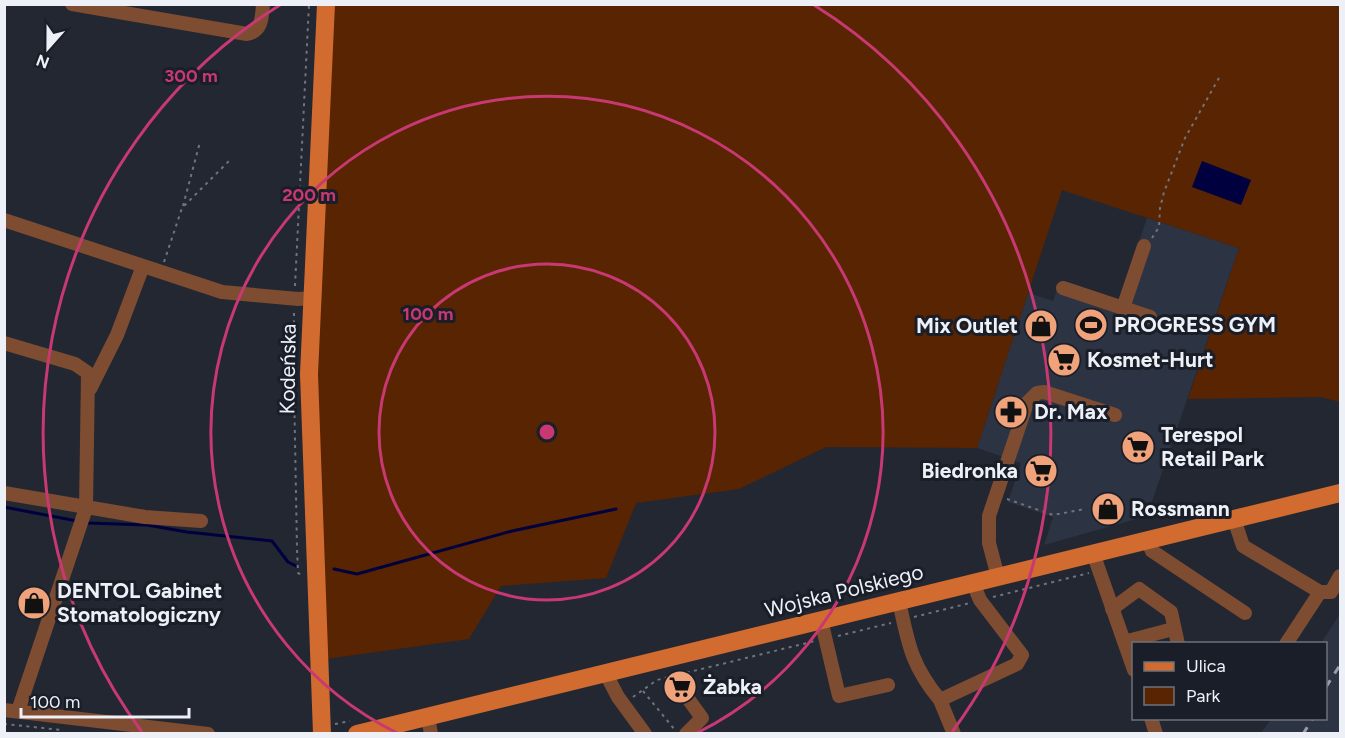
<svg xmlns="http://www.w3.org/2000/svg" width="1345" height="738" font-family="Figtree,sans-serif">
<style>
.built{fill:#2c3343}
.green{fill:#592401}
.water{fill:#01003f}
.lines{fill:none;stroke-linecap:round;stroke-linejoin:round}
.stream{stroke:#01003f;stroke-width:3}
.path{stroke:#70747d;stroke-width:2;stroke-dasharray:3 4.5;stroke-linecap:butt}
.minor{stroke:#7e4c31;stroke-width:14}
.major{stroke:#d26b2f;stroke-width:18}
.rail{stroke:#9b9ea7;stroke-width:3;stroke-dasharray:8 8;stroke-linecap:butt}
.ring{fill:none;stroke:#c83872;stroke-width:3}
.labels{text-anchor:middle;stroke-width:6;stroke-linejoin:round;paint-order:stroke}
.poi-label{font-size:21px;font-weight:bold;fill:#edf0f7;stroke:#191e28;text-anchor:start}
.street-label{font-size:21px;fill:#edf0f7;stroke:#191e28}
.centre{fill:#c83872;stroke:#191e28;stroke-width:3}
.ring-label{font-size:18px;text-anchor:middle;font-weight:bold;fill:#c83872;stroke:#191e28;stroke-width:6;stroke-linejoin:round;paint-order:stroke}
</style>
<rect width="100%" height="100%" fill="#232732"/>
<path class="built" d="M1147,218L1239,248L1147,516L1044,545L1053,517L1008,502L1021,463L977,448L1028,293L1053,301L1057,290L1116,309Z
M1340,614V733H1261L1271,719L1326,718V644L1321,643Z"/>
<path class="green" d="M334,5H1340V402L1321,397L1188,399L1239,248L1062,190L977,448L826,447L739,489L636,503L606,578L501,586L469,639L326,659L316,384Z"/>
<path class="water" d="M1202,161L1251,180L1241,205L1192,187Z"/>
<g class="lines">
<path class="stream" d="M4,507L77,521
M88,523L147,525L187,532L272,541L288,562L296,566
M334,569L357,574L512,531L616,509"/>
<path class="path" d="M183,206L200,142
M1152,238L1159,227L1160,208L1164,192L1185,138L1219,78
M164,262L182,208L229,161
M295,286L309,4
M294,361V310
M294,385L297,549L298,573L302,575
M1007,499L1053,515L1085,509
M993,597L1089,573
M914,617L970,603
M838,636L891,623
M643,691L675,730
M633,697L657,680L815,641
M4,724L62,730
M335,724L350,721"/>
<path class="minor" d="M72,4L247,34C262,31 262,18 263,4
M4,220L222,292L298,299L313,298
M1063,288L1150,317
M1123,308L1144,246
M4,343L75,364L88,373L86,508L18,711
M90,389L117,335L143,266
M4,493L145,517L201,521
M1234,519L1243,546L1320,592L1286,644
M1147,540L1152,551L1245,613
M1093,553L1134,670
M998,577L989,543V516L1027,403L1037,393L1044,392L1115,415
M1320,592H1331L1340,576
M899,601C908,643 911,665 940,700
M1112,609L1139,589L1171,612L1178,644
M821,620L839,696L888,685
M1124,642L1173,629
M606,674L618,697L645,734
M4,710L208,734
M428,717L431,734
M1151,718L1156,734
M686,734L702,718L689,700
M954,734L940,700L1017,664L1022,655L980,600L973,583"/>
<path class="major" d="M322,734L309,374L326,4
M357,734L1340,493"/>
<path class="rail" d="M1326,687L1340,665
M1303,734L1313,718
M1340,734V733"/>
</g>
<g class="ring">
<circle cx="547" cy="432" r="168"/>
<path d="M397 733A336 336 0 1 1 697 733"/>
<path d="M142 732A504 504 0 0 1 280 5M814 5A504 504 0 0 1 952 732"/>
</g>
<defs>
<symbol id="stadium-disc" viewBox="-11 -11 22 22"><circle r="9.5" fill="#f0a27a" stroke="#191e28"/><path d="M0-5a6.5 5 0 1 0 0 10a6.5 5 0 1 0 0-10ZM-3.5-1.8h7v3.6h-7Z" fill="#111"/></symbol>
<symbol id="shop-disc" viewBox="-11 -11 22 22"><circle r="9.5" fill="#f0a27a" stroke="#191e28"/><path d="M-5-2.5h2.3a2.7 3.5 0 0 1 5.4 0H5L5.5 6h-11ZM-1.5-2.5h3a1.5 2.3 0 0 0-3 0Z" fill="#111"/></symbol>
<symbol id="supermarket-disc" viewBox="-11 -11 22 22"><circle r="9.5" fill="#f0a27a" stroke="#191e28"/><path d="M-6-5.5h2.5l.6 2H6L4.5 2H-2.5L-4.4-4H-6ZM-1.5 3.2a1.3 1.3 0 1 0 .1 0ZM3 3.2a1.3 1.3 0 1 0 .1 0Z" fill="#111"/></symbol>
<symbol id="pharmacy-disc" viewBox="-11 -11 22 22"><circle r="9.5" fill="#f0a27a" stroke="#191e28"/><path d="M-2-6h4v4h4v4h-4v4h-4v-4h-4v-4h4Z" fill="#111"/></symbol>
</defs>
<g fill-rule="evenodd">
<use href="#stadium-disc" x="1072" y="306" width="38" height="38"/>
<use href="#shop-disc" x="1022" y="307" width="38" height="38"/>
<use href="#supermarket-disc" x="1045" y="341" width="38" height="38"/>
<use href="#pharmacy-disc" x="992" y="393" width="38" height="38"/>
<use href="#supermarket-disc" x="1119" y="428" width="38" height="38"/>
<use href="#supermarket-disc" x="1022" y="452" width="38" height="38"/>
<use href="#shop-disc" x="1089" y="490" width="38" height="38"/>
<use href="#shop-disc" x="15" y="584" width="38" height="38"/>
<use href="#supermarket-disc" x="661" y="668" width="38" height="38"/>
</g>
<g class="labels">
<g class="poi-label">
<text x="1114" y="332">PROGRESS GYM</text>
<text x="1018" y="333" text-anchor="end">Mix Outlet</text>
<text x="1087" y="367">Kosmet-Hurt</text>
<text x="1034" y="419">Dr. Max</text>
<text x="1161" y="442">Terespol<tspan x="1161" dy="24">Retail Park</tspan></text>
<text x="1018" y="478" text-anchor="end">Biedronka</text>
<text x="1131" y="516">Rossmann</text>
<text x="57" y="598">DENTOL Gabinet<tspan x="57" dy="24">Stomatologiczny</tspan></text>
<text x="703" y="694">Żabka</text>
</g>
<g class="street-label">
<text transform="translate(288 369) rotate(-89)" y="7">Kodeńska</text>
<text transform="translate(844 591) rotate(-14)" y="7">Wojska Polskiego</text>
</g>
</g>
<circle cx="547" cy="432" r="9" class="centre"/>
<g class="ring-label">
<text x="191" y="82">300 m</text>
<text x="309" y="201">200 m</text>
<text x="428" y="320">100 m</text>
</g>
<rect width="1345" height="738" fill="none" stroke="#edf0f7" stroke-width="12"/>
<rect x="1132" y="642" width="195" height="78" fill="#191e28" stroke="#6e727b" stroke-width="1.5"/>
<rect x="1144" y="662" width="30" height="9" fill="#d26b2f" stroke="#6e727b" stroke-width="1.5"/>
<text x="1186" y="672" font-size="18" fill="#edf0f7">Ulica</text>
<rect x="1144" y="687" width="30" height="18" fill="#592401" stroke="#6e727b" stroke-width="1.5"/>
<text x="1186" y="702" font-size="18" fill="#edf0f7">Park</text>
<g transform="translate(48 48) rotate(201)" stroke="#191e28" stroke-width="4.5" paint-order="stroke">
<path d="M0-4.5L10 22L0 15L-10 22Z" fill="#edf0f7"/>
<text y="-9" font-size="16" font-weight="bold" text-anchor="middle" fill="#edf0f7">N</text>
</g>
<path d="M21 708v9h168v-9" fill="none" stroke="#edf0f7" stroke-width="3"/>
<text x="30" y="708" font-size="18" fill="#edf0f7" stroke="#191e28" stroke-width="4.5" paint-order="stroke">100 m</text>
</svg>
